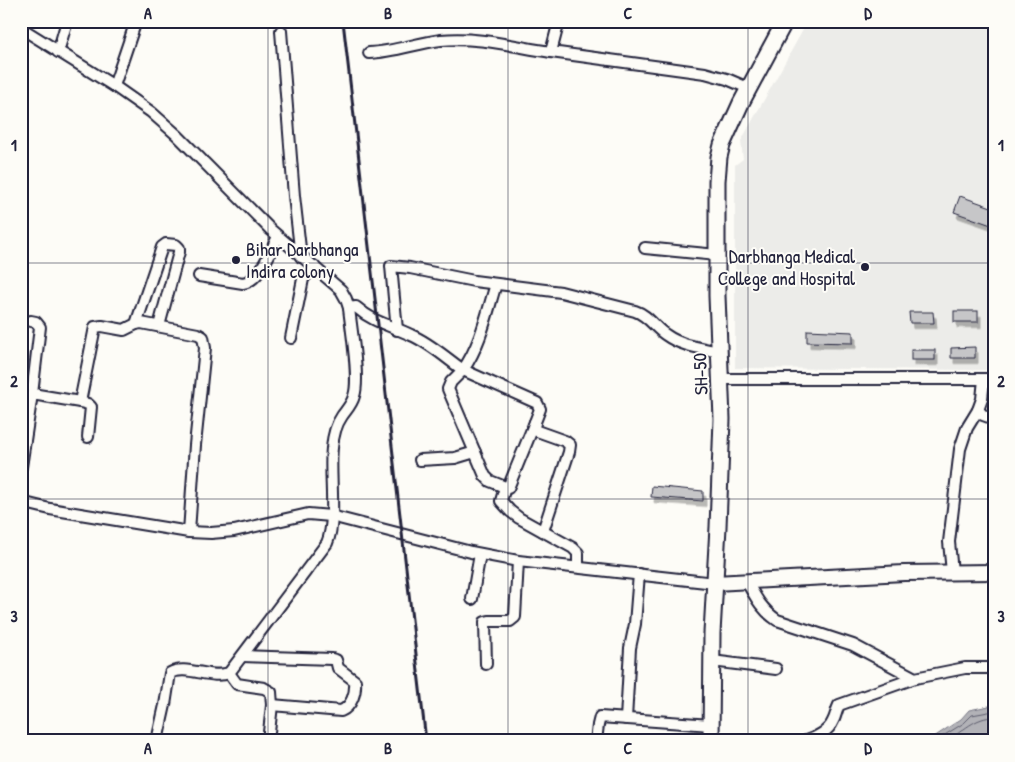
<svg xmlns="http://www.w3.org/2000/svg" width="1015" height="762" font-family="'Patrick Hand',sans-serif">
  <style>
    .built { fill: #ecece9 }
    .water { fill: #b2b2b7; stroke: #787885 }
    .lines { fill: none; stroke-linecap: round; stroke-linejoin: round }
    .shore { stroke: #5c5c6d; stroke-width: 1 }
    .building { fill: #c6c6c8; stroke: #22223b; filter: url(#shadow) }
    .street-casing { stroke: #22223b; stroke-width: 14 }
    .secondary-casing { stroke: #22223b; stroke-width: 18 }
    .primary-casing { stroke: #22223b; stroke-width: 19 }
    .street { stroke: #fdfcf7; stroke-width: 10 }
    .secondary { stroke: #fdfcf7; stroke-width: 14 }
    .primary { stroke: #fdfcf7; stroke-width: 15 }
    .rail { stroke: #22223b; stroke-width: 3 }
    .grid { fill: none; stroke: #22223b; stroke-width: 1; stroke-opacity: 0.55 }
    .poi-dot { fill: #22223b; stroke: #fdfcf7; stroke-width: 2 }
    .labels { text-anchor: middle; stroke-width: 4; stroke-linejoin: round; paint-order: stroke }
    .poi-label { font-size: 19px; fill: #22223b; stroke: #fdfcf7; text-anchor: start }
    .street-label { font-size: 19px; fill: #22223b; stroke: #fdfcf7 }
    .neatline { fill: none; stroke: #22223b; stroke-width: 2 }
    .grid-label { font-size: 16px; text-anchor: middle; font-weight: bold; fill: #22223b }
  </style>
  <defs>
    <filter id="shadow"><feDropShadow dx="3" dy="5.5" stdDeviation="0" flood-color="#0004"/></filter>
  </defs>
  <rect width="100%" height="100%" fill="#fdfcf7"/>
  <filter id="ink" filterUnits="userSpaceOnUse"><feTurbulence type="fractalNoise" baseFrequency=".02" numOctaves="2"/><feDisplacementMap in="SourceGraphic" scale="10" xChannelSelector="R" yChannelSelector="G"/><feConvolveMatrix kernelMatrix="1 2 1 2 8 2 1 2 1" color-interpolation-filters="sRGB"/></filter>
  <g filter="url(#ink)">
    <polygon class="built" points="808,21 994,21 994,370 735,368 735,165 743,159 741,141"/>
    <polygon class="water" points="989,706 994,706 994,741 928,741 961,719 969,710"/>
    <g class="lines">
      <g class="shore">
        <polyline points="935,741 964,723 972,715 994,711"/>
        <path d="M947,741c16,-10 28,-24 47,-24"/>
      </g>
    </g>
    <g class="building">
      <polygon points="960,196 994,208 994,226 954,212"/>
      <rect x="954" y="311" width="24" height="11"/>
      <polygon points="909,312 933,312 934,323 910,323"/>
      <polygon points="807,330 853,332 853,343 807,342"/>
      <polygon points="975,347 975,358 951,358 951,348"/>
      <rect x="911" y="350" width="24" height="10"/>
      <polygon points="652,486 703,491 703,501 651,497"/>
    </g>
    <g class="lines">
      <g class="street-casing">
        <g id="street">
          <polyline points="559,21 551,52 705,73 727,79 748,88"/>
          <path d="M21,28l93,58 37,26 26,23 94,95 70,60 5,9 3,9c2,20 11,71 5,88 -2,8 -7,13 -12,20 -7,10 -9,20 -10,32 -3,27 5,72 -5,95l-98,130c-18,7 -43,-9 -59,0l-5,32 -8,36"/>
          <polyline points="281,31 294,196 301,257"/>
          <polyline points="58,52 67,21"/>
          <path d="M369,53c25,-1 48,-10 72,-13 36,-4 75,7 110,12"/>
          <polyline points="114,86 136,21"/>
          <polyline points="645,248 717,255"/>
          <path d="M199,276l44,7c17,-2 27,-32 35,-46"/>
          <path d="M496,284c-9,29 -15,60 -33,86l74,33 3,6 -5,13 -1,6 3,3 28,10 5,4 -1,7 -26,79"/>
          <path d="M349,308l7,-1c18,16 34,18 55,28 19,8 35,23 52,35l-12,12 -3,7 37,87 5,5 15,6 -4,14 9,10 9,7 54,30 5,5v14"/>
          <polyline points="31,321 36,322 40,327 32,394"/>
          <polyline points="136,324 162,247 166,244 176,245 179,248 179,252 159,326"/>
          <path d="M397,330l-6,-64 19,2 64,13 87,11 74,19c13,4 20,17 31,24 15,11 36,13 53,17"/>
          <polyline points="291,338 303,279 314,266"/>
          <polyline points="720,379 994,379"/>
          <polyline points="80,402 88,404 91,407 88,437"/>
          <polyline points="978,410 983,415 994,419"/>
          <polyline points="420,460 455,458 475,452"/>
          <polyline points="21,467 32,394 80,402 95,327 102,326 124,330 136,324 141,323 198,334 203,337 205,348 195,445 189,532"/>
          <polyline points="508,488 535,422"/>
          <polyline points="21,502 50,509 189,532 211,533 234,531 308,514 331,516 471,552 518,561 715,583"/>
          <polyline points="952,572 949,542 960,449 967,428 978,410 982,399 984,379"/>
          <path d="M747,582c9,16 15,28 30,38l76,25 62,33 50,-10h29"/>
          <polyline points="472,599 480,554"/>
          <path d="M243,656l89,3 4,1 2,8 17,13c1,12 -3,25 -14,30l-69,-6"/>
          <polyline points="712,661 776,669"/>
          <polyline points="486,664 485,622 489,621 510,621 515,617 518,561"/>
          <polyline points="229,673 237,684 264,688 271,692 272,705 268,741"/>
          <polyline points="626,719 630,648 635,624 639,574"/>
          <polyline points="596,741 598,725 600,717 711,725"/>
          <path d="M806,741c10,-3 23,-10 27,-20 3,-5 3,-10 6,-16l76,-27"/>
        </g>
      </g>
      <g class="secondary-casing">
        <polyline id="secondary" points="715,583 904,573 994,572"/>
      </g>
      <g class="primary-casing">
        <polyline id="primary" points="711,741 712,633 718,527 722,419 717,296 717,181 719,157 722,145 741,103 785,21"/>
      </g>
      <use href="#street" class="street"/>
      <use href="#secondary" class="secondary"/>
      <use href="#primary" class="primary"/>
      <polyline class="rail" points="343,21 426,741"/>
    </g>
  </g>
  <path class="grid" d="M268,21v720M508,21v720M748,21v720M21,263h973M21,499h973"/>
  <g class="poi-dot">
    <circle cx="236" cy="260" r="5"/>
    <circle cx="865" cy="267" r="5"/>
  </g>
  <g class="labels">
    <g class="poi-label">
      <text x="246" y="256">Bihar Darbhanga<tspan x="246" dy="22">Indira colony</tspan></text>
      <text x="855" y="263" text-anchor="end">Darbhanga Medical<tspan x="855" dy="22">College and Hospital</tspan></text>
    </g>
    <g class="street-label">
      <text transform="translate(700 374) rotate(-92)" y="7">SH-50</text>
    </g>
  </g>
  <rect width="1015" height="762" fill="none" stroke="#fdfcf7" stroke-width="55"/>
  <rect x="28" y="28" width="960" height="706" class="neatline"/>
  <g class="grid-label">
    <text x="148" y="19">A</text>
    <text x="388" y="19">B</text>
    <text x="628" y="19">C</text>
    <text x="868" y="19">D</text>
    <text x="14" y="151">1</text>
    <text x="1001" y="151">1</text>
    <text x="14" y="387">2</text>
    <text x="1001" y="387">2</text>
    <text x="14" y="622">3</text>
    <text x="1001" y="622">3</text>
    <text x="148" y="754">A</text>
    <text x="388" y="754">B</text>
    <text x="628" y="754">C</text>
    <text x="868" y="754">D</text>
  </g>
</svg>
